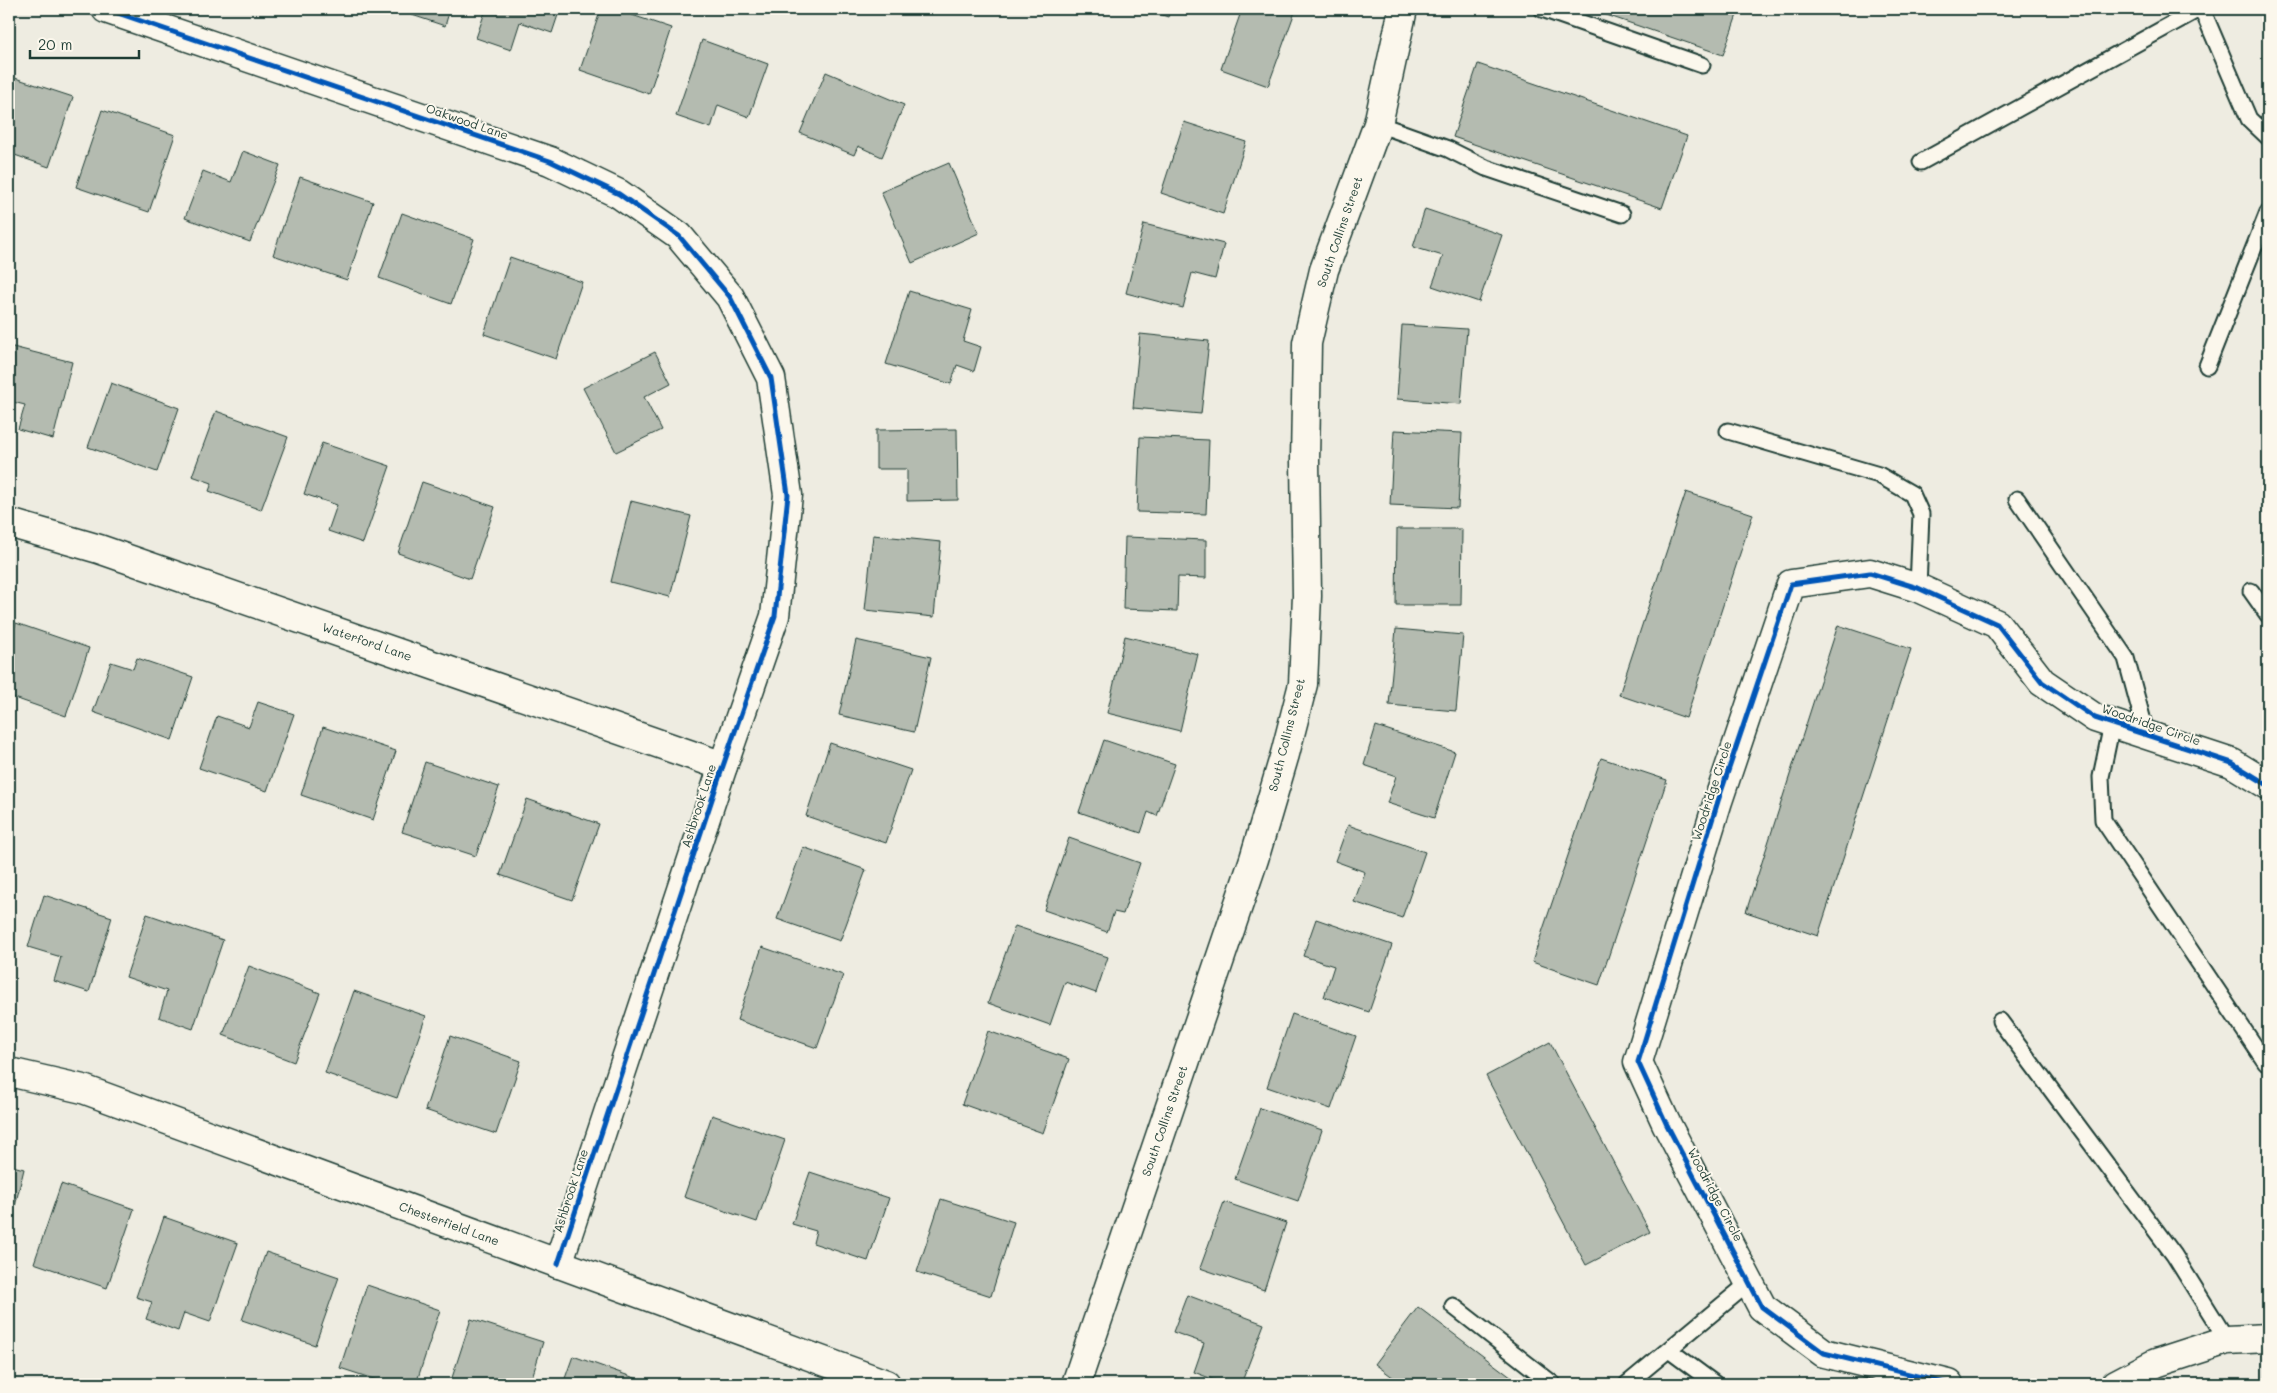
<svg xmlns="http://www.w3.org/2000/svg" width="2277" height="1393" font-family="Mali,sans-serif">
  <style>
    .building { fill: #b4bbb0; stroke: #1f3d34 }
    .lines { fill: none; stroke-linecap: round; stroke-linejoin: round }
    .service-casing { stroke: #1f3d34; stroke-width: 19 }
    .minor-casing { stroke: #1f3d34; stroke-width: 31 }
    .service { stroke: #fbf7ec; stroke-width: 15 }
    .minor { stroke: #fbf7ec; stroke-width: 28 }
    .cycleway-casing { stroke: #fbf7ec; stroke-width: 8 }
    .cycleway { stroke: #0057b8; stroke-width: 5 }
    .labels { text-anchor: middle; stroke-width: 4; stroke-linejoin: round; paint-order: stroke }
    .street-label { font-size: 12px; fill: #1f3d34; stroke: #fbf7ec }
  </style>
  <rect width="100%" height="100%" fill="#eeece1"/>
  <filter id="ink" filterUnits="userSpaceOnUse"><feTurbulence type="fractalNoise" baseFrequency=".02" numOctaves="2"/><feDisplacementMap in="SourceGraphic" scale="10" xChannelSelector="R" yChannelSelector="G"/><feConvolveMatrix kernelMatrix="1 2 1 2 8 2 1 2 1" color-interpolation-filters="sRGB"/></filter>
  <g filter="url(#ink)">
    <g class="building">
      <polygon points="394,9 450,9 445,26"/>
      <polygon points="486,9 560,9 552,33 520,22 511,50 476,38"/>
      <polygon points="601,9 614,9 671,28 649,94 580,70"/>
      <polygon points="1145,9 1171,9 1168,17"/>
      <polygon points="1242,9 1296,9 1268,86 1221,69"/>
      <polygon points="1589,9 1739,9 1723,55"/>
      <polygon points="702,40 768,64 749,117 718,105 711,128 676,116"/>
      <polygon points="1478,64 1687,136 1662,208 1453,137"/>
      <polygon points="826,72 904,105 882,157 858,146 854,155 800,133"/>
      <polygon points="9,76 73,97 49,167 9,153"/>
      <polygon points="102,110 175,135 149,212 76,187"/>
      <polygon points="1184,122 1246,142 1223,214 1161,193"/>
      <polygon points="243,151 280,165 250,242 185,218 203,171 231,182"/>
      <polygon points="949,163 979,233 912,263 881,192"/>
      <polygon points="300,177 373,202 347,280 273,255"/>
      <polygon points="1425,209 1502,235 1479,302 1432,286 1443,256 1413,247"/>
      <polygon points="402,213 474,239 451,304 379,278"/>
      <polygon points="1144,224 1224,244 1215,279 1192,273 1183,308 1126,293"/>
      <polygon points="510,257 582,282 556,359 484,334"/>
      <polygon points="909,291 972,310 963,341 981,347 974,371 957,365 951,384 886,364"/>
      <polygon points="1402,325 1467,329 1461,404 1397,399"/>
      <polygon points="1140,334 1209,341 1201,414 1133,408"/>
      <polygon points="9,346 72,362 53,439 18,429 25,405 9,401"/>
      <polygon points="655,352 671,383 644,397 661,430 616,452 583,388"/>
      <polygon points="111,383 179,408 157,472 88,447"/>
      <polygon points="216,411 288,437 261,510 209,491 212,483 192,476"/>
      <polygon points="957,429 958,500 907,501 907,469 876,469 876,430"/>
      <polygon points="1394,430 1462,433 1458,508 1390,505"/>
      <polygon points="1140,437 1209,440 1206,514 1137,512"/>
      <polygon points="322,443 390,466 363,543 328,531 337,505 304,494"/>
      <polygon points="422,482 495,507 470,579 398,553"/>
      <polygon points="1686,492 1753,514 1686,718 1619,695"/>
      <polygon points="631,501 691,516 670,597 611,582"/>
      <polygon points="1397,529 1462,529 1461,605 1396,605"/>
      <polygon points="873,535 941,542 934,617 865,610"/>
      <polygon points="1125,537 1206,540 1206,578 1178,577 1177,611 1123,609"/>
      <polygon points="16,623 89,648 66,716 9,696 9,646"/>
      <polygon points="1838,625 1911,649 1818,936 1746,912"/>
      <polygon points="1396,629 1463,635 1456,711 1389,705"/>
      <polygon points="1125,636 1198,654 1180,731 1107,713"/>
      <polygon points="856,640 931,657 914,732 839,715"/>
      <polygon points="137,658 193,677 172,740 93,712 111,662 133,669"/>
      <polygon points="258,702 294,714 267,791 199,768 217,716 249,727"/>
      <polygon points="1376,726 1455,752 1434,818 1387,803 1396,776 1364,765"/>
      <polygon points="323,727 396,751 373,820 301,795"/>
      <polygon points="1104,740 1175,764 1157,816 1148,812 1141,833 1079,812"/>
      <polygon points="830,743 911,770 886,843 806,816"/>
      <polygon points="1601,758 1667,780 1599,985 1532,962"/>
      <polygon points="425,762 499,787 476,856 402,832"/>
      <polygon points="527,799 599,824 572,900 500,875"/>
      <polygon points="1348,825 1425,852 1402,918 1354,902 1365,872 1335,861"/>
      <polygon points="1069,838 1140,863 1123,914 1114,912 1107,932 1044,910"/>
      <polygon points="803,847 866,870 840,941 777,919"/>
      <polygon points="44,895 112,917 89,992 54,981 61,957 28,947"/>
      <polygon points="147,914 223,940 193,1029 159,1017 167,991 126,977"/>
      <polygon points="1316,919 1392,945 1369,1012 1324,997 1334,966 1303,956"/>
      <polygon points="1015,926 1108,957 1096,993 1065,982 1050,1025 988,1003"/>
      <polygon points="762,947 843,975 817,1048 737,1020"/>
      <polygon points="249,966 320,993 294,1062 223,1035"/>
      <polygon points="354,991 426,1016 397,1098 325,1073"/>
      <polygon points="1292,1014 1356,1036 1331,1109 1267,1087"/>
      <polygon points="988,1031 1069,1059 1043,1133 962,1104"/>
      <polygon points="450,1036 521,1061 496,1134 425,1110"/>
      <polygon points="1550,1042 1650,1232 1586,1265 1486,1076"/>
      <polygon points="1260,1108 1322,1130 1298,1201 1235,1179"/>
      <polygon points="712,1115 785,1140 757,1222 684,1197"/>
      <polygon points="9,1165 24,1169 9,1231"/>
      <polygon points="810,1172 889,1198 868,1261 813,1243 816,1231 792,1224"/>
      <polygon points="61,1184 134,1209 107,1288 34,1263"/>
      <polygon points="941,1199 1014,1222 991,1296 917,1272"/>
      <polygon points="1224,1202 1286,1223 1264,1290 1200,1268"/>
      <polygon points="164,1217 238,1243 210,1322 184,1313 178,1331 146,1319 152,1302 136,1297"/>
      <polygon points="266,1252 339,1277 315,1345 242,1320"/>
      <polygon points="367,1285 440,1310 416,1384 389,1384 340,1368"/>
      <polygon points="1187,1295 1264,1324 1241,1384 1225,1384 1194,1372 1204,1343 1173,1332"/>
      <polygon points="1418,1307 1520,1384 1402,1384 1375,1364"/>
      <polygon points="471,1319 543,1342 530,1384 450,1384"/>
      <polygon points="573,1356 646,1382 645,1384 563,1384"/>
    </g>
    <g class="lines">
      <g class="service-casing">
        <g id="service">
          <polyline points="1542,9 1702,65"/>
          <polyline points="2202,9 2249,119 2268,137"/>
          <polyline points="1378,124 1448,149 1486,168 1622,214"/>
          <polyline points="1921,162 2199,9"/>
          <polyline points="2207,366 2268,212"/>
          <polyline points="1728,431 1879,475 1912,494 1921,514 1918,588"/>
          <polyline points="2017,499 2126,658 2147,736"/>
          <polyline points="2251,591 2268,615"/>
          <polyline points="2112,724 2101,777 2103,820 2266,1063"/>
          <polyline points="2000,1021 2174,1255 2227,1340"/>
          <polyline points="1453,1306 1553,1384"/>
          <polyline points="1669,1350 1715,1384"/>
          <polyline points="1627,1384 1750,1282"/>
        </g>
      </g>
      <g class="minor-casing">
        <g id="minor">
          <polyline points="106,9 550,161 619,194 679,236 730,297 771,378 788,495 775,616 723,766 558,1264"/>
          <polyline points="9,523 99,549 723,766"/>
          <polyline points="9,1072 83,1089 886,1384"/>
          <polyline points="1076,1384 1254,859 1285,754 1303,684 1307,596 1305,461 1307,343 1324,270 1378,124 1403,9"/>
          <polyline points="1949,1384 1824,1353 1762,1307 1666,1123 1638,1062 1718,801 1791,584 1870,573 1918,588 1997,624 2042,682 2095,718 2232,763 2268,785"/>
          <polyline points="2116,1384 2156,1363 2227,1340 2268,1338"/>
        </g>
      </g>
      <use href="#service" class="service"/>
      <use href="#minor" class="minor"/>
      <g class="cycleway-casing">
        <g id="cycleway">
          <polyline points="106,9 550,161 619,194 679,236 730,297 771,378 788,495 775,616 723,766 558,1264"/>
          <polyline points="1949,1384 1824,1353 1762,1307 1666,1123 1638,1062 1718,801 1791,584 1870,573 1918,588 1997,624 2042,682 2095,718 2232,763 2268,785"/>
        </g>
      </g>
      <use href="#cycleway" class="cycleway"/>
    </g>
  </g>
  <g class="labels">
    <g class="street-label">
      <text transform="translate(467 122) rotate(19)" y="4">Oakwood Lane</text>
      <text transform="translate(1340 232) rotate(-71)" y="4">South Collins Street</text>
      <text transform="translate(367 642) rotate(19)" y="4">Waterford Lane</text>
      <text transform="translate(2151 725) rotate(19)" y="4">Woodridge Circle</text>
      <text transform="translate(1287 735) rotate(-76)" y="4">South Collins Street</text>
      <text transform="translate(1712 791) rotate(-72)" y="4">Woodridge Circle</text>
      <text transform="translate(699 806) rotate(-72)" y="4">Ashbrook Lane</text>
      <text transform="translate(1165 1121) rotate(-71)" y="4">South Collins Street</text>
      <text transform="translate(571 1191) rotate(-72)" y="4">Ashbrook Lane</text>
      <text transform="translate(1715 1195) rotate(62)" y="4">Woodridge Circle</text>
      <text transform="translate(449 1224) rotate(20)" y="4">Chesterfield Lane</text>
    </g>
  </g>
  <rect width="2277" height="1393" fill="none" stroke="#fbf7ec" stroke-width="30"/>
  <rect x="15" y="15" width="2247" height="1363" fill="none" stroke="#1f3d34" stroke-width="2" filter="url(#ink)"/>
  <path d="M30 50v8h109v-8" fill="none" stroke="#1f3d34" stroke-width="2.5"/>
  <text x="38" y="50" font-size="15" fill="#1f3d34" stroke="#fbf7ec" stroke-width="4" paint-order="stroke">20 m</text>
</svg>
